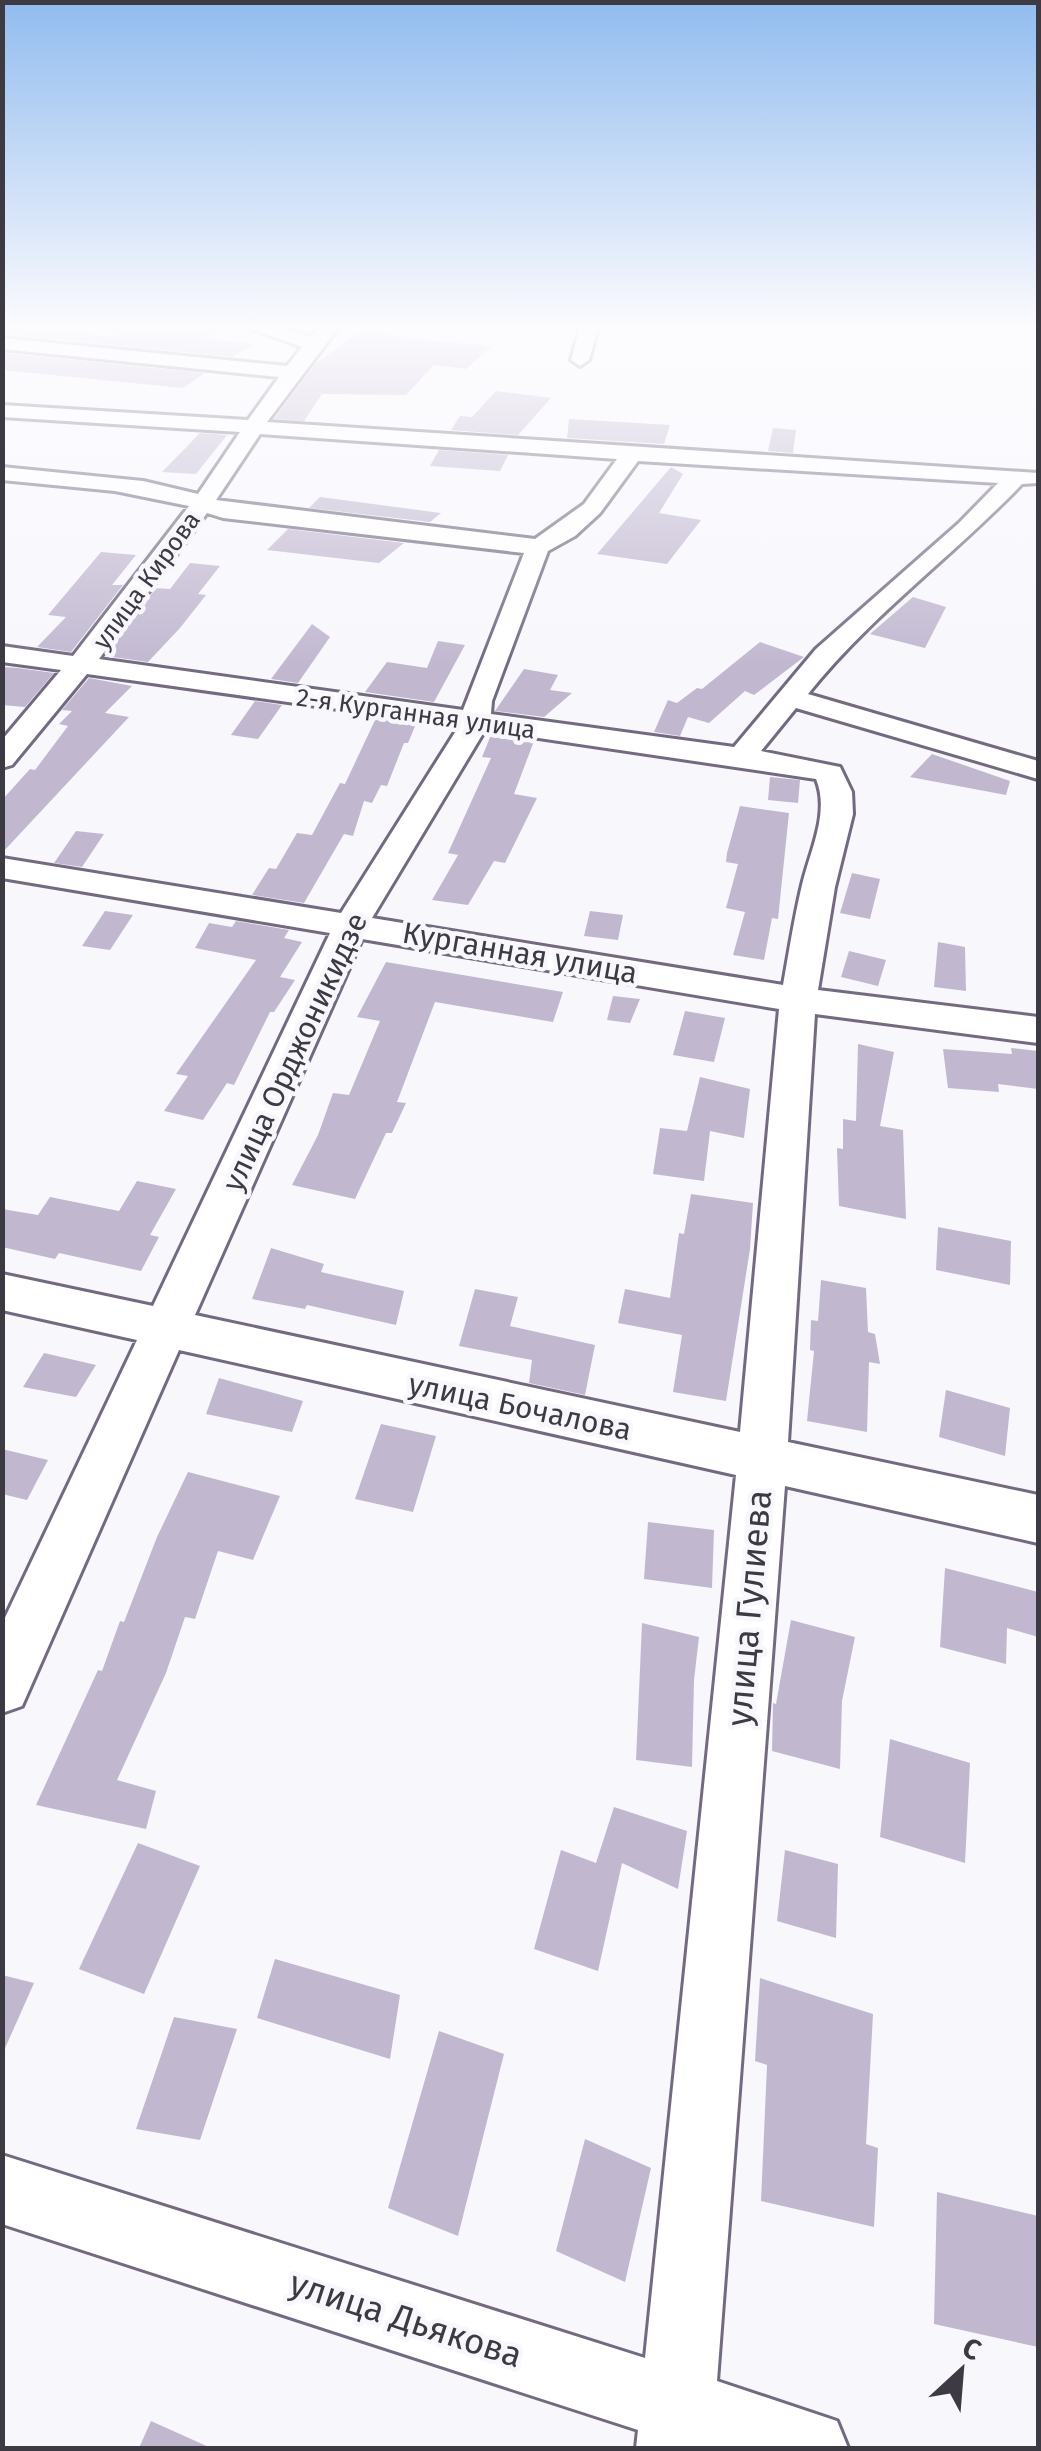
<svg xmlns="http://www.w3.org/2000/svg" width="1041" height="2451" font-family="'Fira Sans',sans-serif">
  <style>
    .building { fill: #c1b8d0 }
    .lines { fill: none; stroke-linecap: round; stroke-linejoin: round }
    .minor-casing { stroke: #736a80; stroke-width: 6 }
    .minor { fill: #fff; fill-rule: evenodd }
    .labels { text-anchor: middle; stroke-width: 9; stroke-linejoin: round; paint-order: stroke }
    .far-street-label { font-size: 25px; fill: #3e3a44; stroke: #f8f7fc }
    .street-label { font-size: 30px; fill: #3e3a44; stroke: #f8f7fc }
    .near-street-label { font-size: 35px; fill: #3e3a44; stroke: #f8f7fc }
  </style>
  <rect width="100%" height="100%" fill="#f8f7fc"/>
  <g class="building">
    <polygon points="2,324 114,337 115,324 226,324 205,339 253,344 232,357 2,334"/>
    <polygon points="360,331 404,336 402,338 492,346 466,369 434,365 406,395 322,394 304,421 274,419 315,364"/>
    <polygon points="2,353 205,373 183,388 2,370"/>
    <polygon points="496,391 551,398 518,435 451,430 460,416 472,417"/>
    <polygon points="569,419 670,425 664,444 567,438"/>
    <polygon points="773,428 796,430 793,453 768,451"/>
    <polygon points="200,433 227,435 196,474 162,472"/>
    <polygon points="439,450 508,455 500,471 430,466"/>
    <polygon points="671,467 683,474 659,513 701,520 667,564 597,554"/>
    <polygon points="320,497 441,513 430,522 309,508"/>
    <polygon points="288,529 404,543 379,563 267,550"/>
    <polygon points="101,552 136,555 112,585 123,585 71,652 37,647 66,617 48,615"/>
    <polygon points="190,563 220,566 198,594 206,595 180,628 148,662 106,656 156,588 170,589"/>
    <polygon points="913,597 946,607 925,648 870,634"/>
    <polygon points="312,624 330,637 298,683 271,679"/>
    <polygon points="438,641 465,645 434,702 365,692 387,662 427,668"/>
    <polygon points="760,642 804,657 754,695 745,691 709,723 688,717 680,736 654,732 668,700 677,703 697,688 702,689"/>
    <polygon points="2,667 18,668 54,673 25,707 2,705"/>
    <polygon points="524,669 558,675 550,690 572,693 544,717 495,711"/>
    <polygon points="89,678 132,686 105,713 129,717 2,853 2,800 30,769 35,770 68,726 59,724 72,711 62,710"/>
    <polygon points="255,701 282,705 258,739 231,735"/>
    <polygon points="376,718 416,724 408,743 404,743 387,786 381,785 372,803 364,801 353,836 344,834 304,903 252,895 269,868 276,869 297,833 312,835 340,783 345,784"/>
    <polygon points="491,735 534,741 514,794 537,798 505,863 494,861 468,905 432,900 458,855 448,853 491,758 482,757"/>
    <polygon points="932,754 1010,781 1006,795 910,777"/>
    <polygon points="770,777 800,780 798,803 768,800"/>
    <polygon points="740,806 789,813 778,919 772,918 764,960 733,955 745,912 726,908 738,864 726,862 727,853"/>
    <polygon points="76,831 104,834 82,867 54,863"/>
    <polygon points="852,873 880,879 870,919 840,913"/>
    <polygon points="105,911 133,915 110,950 82,946"/>
    <polygon points="590,911 623,915 618,940 584,936"/>
    <polygon points="236,921 289,930 284,938 302,942 280,977 295,980 274,1012 270,1012 234,1085 227,1083 203,1120 164,1111 188,1076 176,1074 256,960 195,948 209,923 232,927"/>
    <polygon points="938,942 965,947 966,991 934,987"/>
    <polygon points="849,951 886,960 878,986 841,977"/>
    <polygon points="386,962 563,992 553,1022 435,1002 397,1102 406,1103 392,1133 386,1133 355,1199 292,1185 318,1135 333,1093 349,1095 380,1021 357,1017"/>
    <polygon points="613,996 640,999 630,1023 607,1020"/>
    <polygon points="685,1011 725,1018 714,1062 673,1055"/>
    <polygon points="858,1044 894,1052 880,1126 903,1130 906,1219 839,1206 837,1148 843,1149 843,1119 856,1121"/>
    <polygon points="1011,1048 1038,1051 1038,1089 998,1084 999,1092 948,1088 943,1049 1012,1054"/>
    <polygon points="700,1077 750,1089 744,1138 710,1131 704,1181 653,1174 660,1128 687,1131"/>
    <polygon points="137,1181 176,1189 150,1235 159,1237 141,1271 59,1253 55,1259 2,1247 2,1209 38,1215 50,1197 119,1211"/>
    <polygon points="691,1194 753,1203 750,1249 726,1401 673,1392 682,1335 618,1323 625,1289 670,1298 679,1233 684,1234"/>
    <polygon points="938,1227 1011,1241 1010,1285 936,1270"/>
    <polygon points="271,1248 324,1264 321,1272 404,1291 396,1325 307,1305 305,1309 252,1299"/>
    <polygon points="821,1280 866,1288 868,1332 875,1334 880,1364 869,1362 867,1432 807,1421 814,1351 810,1350 811,1320 818,1321"/>
    <polygon points="475,1289 518,1297 510,1326 595,1345 585,1395 529,1383 532,1360 459,1346"/>
    <polygon points="44,1353 96,1365 76,1397 23,1387"/>
    <polygon points="219,1378 303,1401 292,1432 206,1414"/>
    <polygon points="946,1390 1010,1408 1005,1456 939,1437"/>
    <polygon points="381,1424 436,1436 413,1512 355,1499"/>
    <polygon points="2,1449 48,1460 27,1500 2,1494"/>
    <polygon points="188,1472 280,1496 253,1560 218,1551 195,1619 185,1617 166,1673 117,1780 156,1791 146,1829 36,1805 98,1670 102,1671 120,1621 124,1622 157,1537"/>
    <polygon points="648,1522 714,1530 712,1588 644,1579"/>
    <polygon points="945,1568 1038,1592 1038,1637 1007,1628 1006,1664 940,1647"/>
    <polygon points="791,1620 855,1637 842,1701 840,1769 772,1751 773,1703 776,1704"/>
    <polygon points="642,1623 699,1637 694,1680 692,1767 636,1760"/>
    <polygon points="890,1739 970,1763 965,1863 880,1837"/>
    <polygon points="614,1807 687,1831 678,1889 622,1863 598,1971 534,1949 561,1850 596,1863"/>
    <polygon points="138,1843 200,1866 144,1994 79,1969"/>
    <polygon points="785,1850 838,1864 836,1938 777,1921"/>
    <polygon points="275,1959 400,1995 390,2059 257,2018"/>
    <polygon points="2,1975 34,1983 2,2055"/>
    <polygon points="760,1978 873,2014 866,2144 878,2148 874,2227 761,2201 767,2065 755,2061"/>
    <polygon points="174,2017 237,2029 200,2140 136,2129"/>
    <polygon points="439,2031 504,2054 458,2236 388,2208"/>
    <polygon points="585,2139 651,2168 625,2282 556,2251"/>
    <polygon points="937,2192 1038,2216 1038,2347 934,2324"/>
    <polygon points="151,2421 211,2448 139,2448"/>
  </g>
  <g class="lines">
    <g class="minor-casing">
      <g id="minor">
        <path d="M238,324h26l46,13 13,-13h18l-74,98 771,51v10l-16,1c-69,72 -152,132 -214,210l230,67v18l-242,-71 -35,43 79,16 12,25 1,22 -18,73 -17,103 220,27v26l-223,-29 -27,428 250,53v48l-253,-57 -68,895 120,40 11,27h-212l2,-18 -636,-206v-69l643,203 91,-883 -557,-125 -157,356 -20,7v-89l135,-284 -135,-30v-36l151,32 177,-373 -328,-55v-20l339,55 118,-187 -372,-52 -75,91 -10,3v-28l59,-70 -59,-8v-16l71,10 116,-150 -74,-15 -113,-11v-13l141,14 55,13 42,-62 -238,-15v-12l246,15 31,-43 -277,-28v-11l285,28 15,-19zM260,434l357,25 -33,45 -49,35 -319,-39zM638,461l360,22 -39,40 -143,126 -82,98 -243,-33 1,-13 56,-150 27,-15 25,-23zM207,513l16,5 301,35 -61,157 -364,-51zM485,730l331,49c14,34 -6,72 -14,106 -8,33 -13,67 -19,100l-411,-67zM362,939l417,70 -39,423 -545,-117z"/>
        <polygon points="581,324 599,324 589,360 580,366 571,360"/>
      </g>
    </g>
    <use href="#minor" class="minor"/>
  </g>
  <linearGradient id="sky" x2="0" y2="1"><stop stop-color="#91bcef"/><stop offset="0.49" stop-color="#fcfbfe"/><stop offset="1" stop-color="#fcfbfe" stop-opacity="0"/></linearGradient>
  <rect width="1041" height="667" fill="url(#sky)"/>
  <g class="labels">
    <g class="far-street-label">
      <text transform="translate(146 580) rotate(-54)" y="9">улица Кирова</text>
      <text transform="translate(416 713) rotate(8)" y="9">2-я Курганная улица</text>
    </g>
    <g class="street-label">
      <text transform="translate(520 953) rotate(10)" y="10">Курганная улица</text>
      <text transform="translate(295 1052) rotate(-65)" y="10">улица Орджоникидзе</text>
      <text transform="translate(520 1407) rotate(12)" y="10">улица Бочалова</text>
    </g>
    <g class="near-street-label">
      <text transform="translate(749 1608) rotate(-85)" y="12">улица Гулиева</text>
      <text transform="translate(406 2319) rotate(18)" y="12">улица Дьякова</text>
    </g>
  </g>
  <rect width="1041" height="2451" fill="none" stroke="#3e3a44" stroke-width="10"/>
  <g transform="translate(961 2371) rotate(26)" stroke="#f8f7fc" stroke-width="8" paint-order="stroke">
  <path d="M0-8L18 38L0 25L-18 38Z" fill="#3e3a44"/>
  <text y="-15" font-size="28" font-weight="bold" text-anchor="middle" fill="#3e3a44">С</text>
  </g>
</svg>
